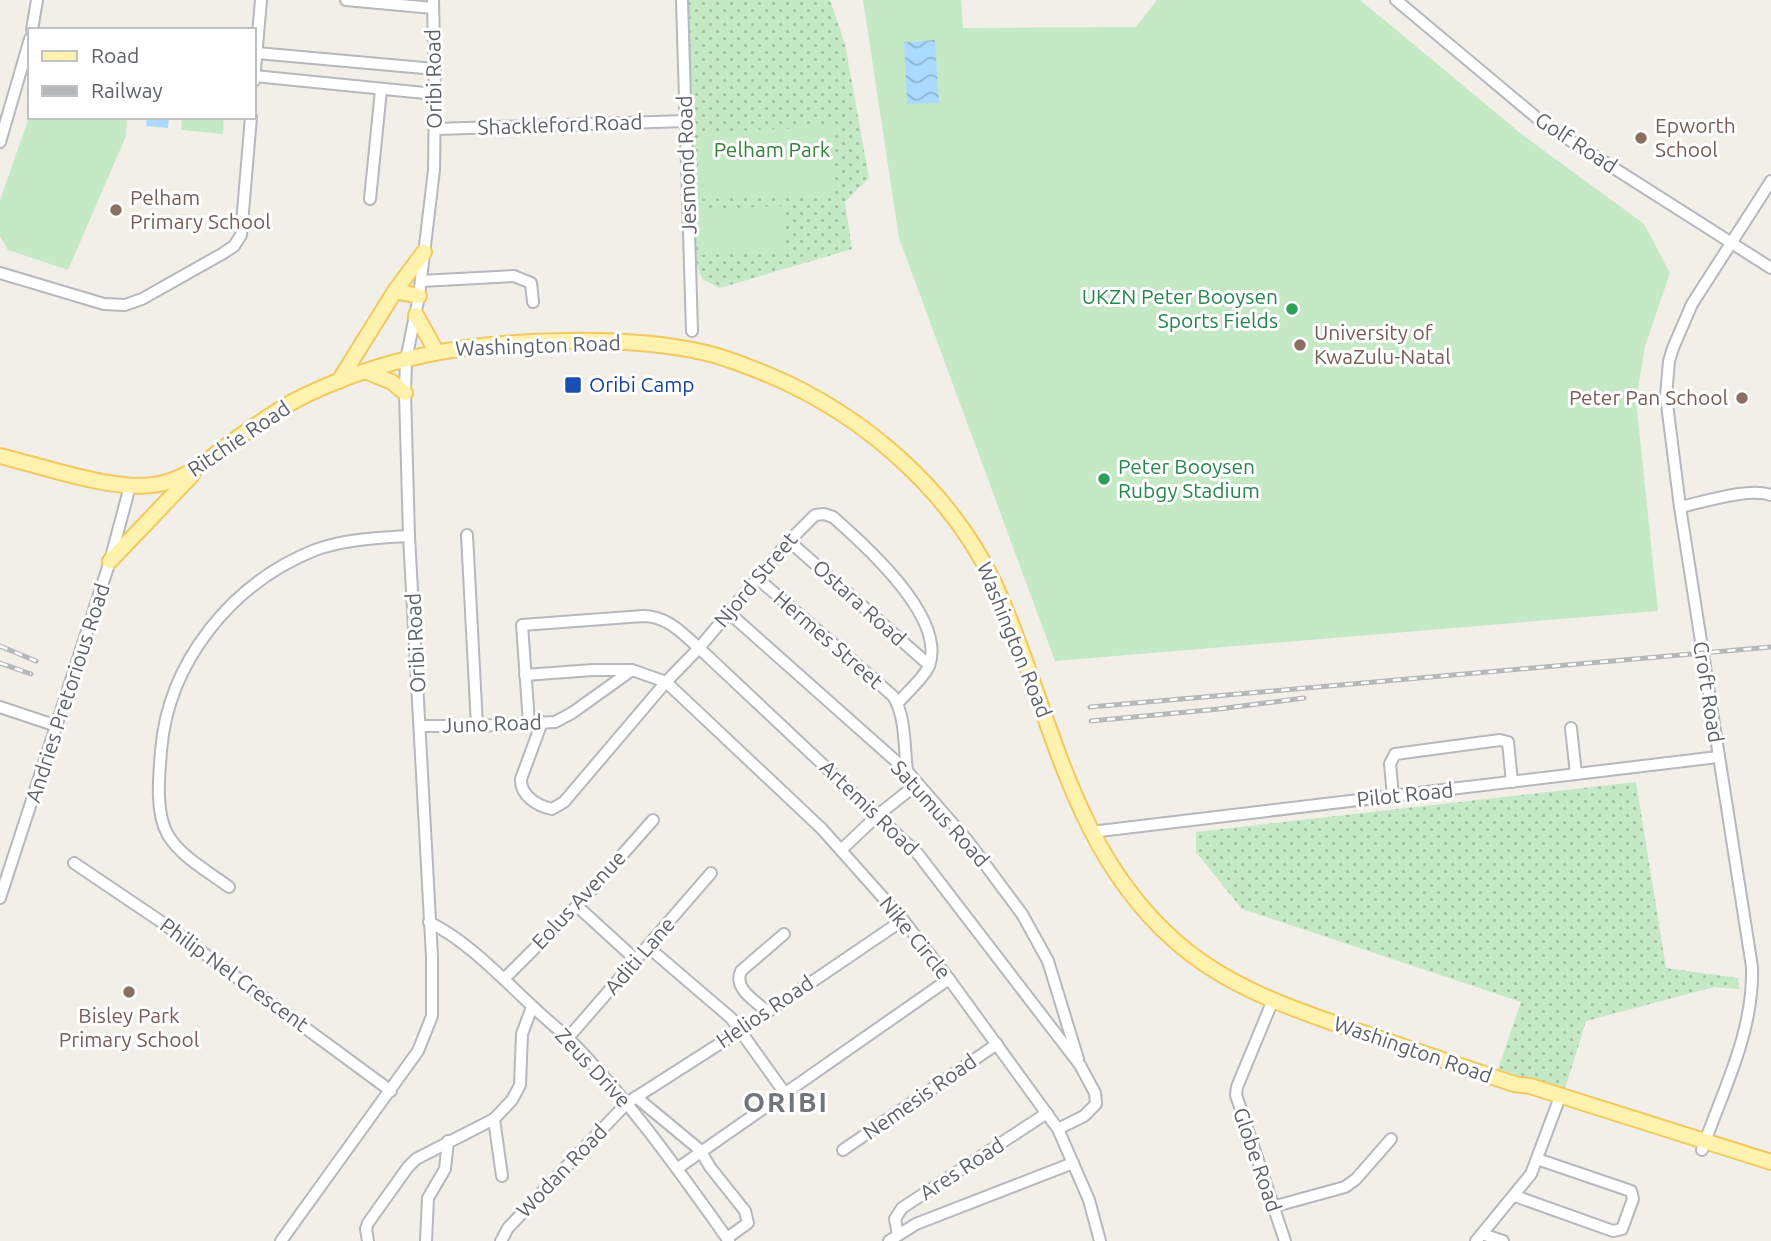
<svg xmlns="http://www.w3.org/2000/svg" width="1771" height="1241" font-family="Ubuntu,sans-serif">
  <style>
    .grass { fill: url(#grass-dots) }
    .pitch { fill: #c5e8c5 }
    .water { fill: url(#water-waves) }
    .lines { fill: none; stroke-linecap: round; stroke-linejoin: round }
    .minor-casing { stroke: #b5b8bc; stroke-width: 14 }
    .major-casing { stroke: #f2c960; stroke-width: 18 }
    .minor { stroke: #fff; stroke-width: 10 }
    .major { stroke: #fff2af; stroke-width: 14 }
    .rail-casing { stroke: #b6b7b8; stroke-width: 5 }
    .rail { stroke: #fff; stroke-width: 2.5; stroke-dasharray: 8; stroke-linecap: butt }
    .education-dot { fill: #8d6e63; stroke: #fff; stroke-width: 2.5 }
    .leisure-dot { fill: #2e9e5b; stroke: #fff; stroke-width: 2.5 }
    .transit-dot { fill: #1a4fb4; stroke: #fff; stroke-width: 2.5 }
    .labels { text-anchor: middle; stroke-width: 6; stroke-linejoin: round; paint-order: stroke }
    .street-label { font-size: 21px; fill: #5f6368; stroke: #fff }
    .education-label { font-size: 21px; fill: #785e54; stroke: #fff; text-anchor: start }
    .park-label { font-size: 21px; fill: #348238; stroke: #fff }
    .leisure-label { font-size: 21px; fill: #27864d; stroke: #fff; text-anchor: end }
    .transit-label { font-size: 21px; fill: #164399; stroke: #fff; text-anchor: start }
    .district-label { font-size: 28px; font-weight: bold; letter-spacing: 2px; fill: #70757a; stroke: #fff }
  </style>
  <defs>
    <pattern id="grass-dots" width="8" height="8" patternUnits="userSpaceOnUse" patternTransform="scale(1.75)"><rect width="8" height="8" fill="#c5e8c5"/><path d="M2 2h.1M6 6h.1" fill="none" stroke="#a3c0a4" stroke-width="1.8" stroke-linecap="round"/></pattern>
    <pattern id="water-waves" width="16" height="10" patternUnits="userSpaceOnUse" patternTransform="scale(1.75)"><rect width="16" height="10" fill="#aadaff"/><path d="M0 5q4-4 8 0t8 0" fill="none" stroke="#8eb4d2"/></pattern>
  </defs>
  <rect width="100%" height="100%" fill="#f1efe8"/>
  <g class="grass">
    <polygon points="677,0 830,0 845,44 869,178 845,202 852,249 720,288 702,279 684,229"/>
    <polygon points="1636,782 1666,968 1738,978 1739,989 1714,987 1586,1021 1564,1092 1498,1069 1521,1002 1242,909 1196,852 1196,832"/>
  </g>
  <g class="pitch">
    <polygon points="863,0 961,0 963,28 1136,27 1157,0 1360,0 1524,136 1644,224 1670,273 1645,346 1636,400 1658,611 1055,661 899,238"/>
    <polygon points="30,115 30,117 127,117 126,136 68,270 8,250 0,236 0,200"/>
    <polygon points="182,117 224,117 223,134 181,130"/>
    <polygon points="833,127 835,194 703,199 701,132"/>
    <polygon points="784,206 786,252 700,255 699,209"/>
  </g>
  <g class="water">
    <polygon points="935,40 939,103 907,104 904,42"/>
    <polygon points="147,117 169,117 168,128 146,126"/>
  </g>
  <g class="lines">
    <g class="minor-casing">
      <g id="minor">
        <polyline points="346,0 433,8"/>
        <polyline points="682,0 692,331"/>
        <polyline points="1396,0 1543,123 1771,268"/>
        <polyline points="32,30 37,0"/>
        <polyline points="257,53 435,69"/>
        <polyline points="254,76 435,94"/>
        <polyline points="254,81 261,0"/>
        <polyline points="436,129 685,121"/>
        <polyline points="0,142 30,39"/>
        <polyline points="370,199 381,90"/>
        <polyline points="0,273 104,304 125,305 142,299 222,254 234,246 241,235 251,117"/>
        <polyline points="421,281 514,276 531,283 533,302"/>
        <path d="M1680,507c24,-5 69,-20 91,-12"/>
        <polyline points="467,535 477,726"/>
        <polyline points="789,541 929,665"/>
        <path d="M757,578l136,118c13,20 11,52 14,75"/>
        <polyline points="728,612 907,771 967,840 1022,914 1048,961 1078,1059"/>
        <polyline points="525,675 593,670 632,670 666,682 822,829 903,920 949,979 1058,1129 1089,1200 1100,1241"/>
        <polyline points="0,707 57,726"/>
        <path d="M542,722l-21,57c-1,16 16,27 31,30l12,-7 102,-120 33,-34 90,-107 26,-26 9,-1 9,3c32,28 114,101 96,149 -6,13 -22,26 -31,37"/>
        <path d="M529,723l-7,-98 121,-9c24,0 39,17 56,32l219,206 162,211 15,28 1,11 -12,12 -26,13"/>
        <polyline points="421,726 477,726 555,722 572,713 632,670"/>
        <polyline points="1571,728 1576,774"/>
        <polyline points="1393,796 1390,764 1395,754 1500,740 1508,742 1512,782"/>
        <polyline points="1091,832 1718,757"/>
        <polyline points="841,850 878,815 917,784"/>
        <polyline points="74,863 160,921 391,1091"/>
        <path d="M229,887c-20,-15 -48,-30 -61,-52 -13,-22 -9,-59 -7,-84 7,-89 71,-168 154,-201 30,-11 63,-12 94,-14"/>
        <polyline points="0,898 110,561 130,486"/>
        <polyline points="577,906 635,959"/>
        <path d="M429,922c38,19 70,53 100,81 13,13 27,24 40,36 61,62 110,132 160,202"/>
        <polyline points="648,947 731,1018 784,1092"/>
        <polyline points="504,979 577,906 653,820"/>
        <polyline points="1273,1000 1237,1087 1236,1095 1285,1241"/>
        <path d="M766,1011c-11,-11 -33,-22 -25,-40l43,-37"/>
        <polyline points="568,1038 711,873"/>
        <polyline points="636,1097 700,1150 710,1167 745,1211 748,1223 727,1238"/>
        <polyline points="843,1150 997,1044"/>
        <path d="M1702,1150c21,-60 52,-118 50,-183l-72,-460 -14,-111 3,-35 4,-13 19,-44 79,-123"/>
        <polyline points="678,1168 949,979"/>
        <polyline points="502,1176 494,1119 512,1100 520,1085 522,1034 532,1007"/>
        <polyline points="1515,1196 1613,1231 1622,1229 1633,1199 1631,1191 1537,1159"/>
        <polyline points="1272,1207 1345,1187 1356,1179 1391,1139"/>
        <polyline points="1482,1234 1503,1241"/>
        <polyline points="898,1235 895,1219 902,1208 1047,1113"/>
        <polyline points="281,1241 418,1051 432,1016 432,957 409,536 405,393 406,360 419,296 434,170 435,94 433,0"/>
        <polyline points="368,1241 366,1229 368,1223 408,1167 416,1159 494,1119"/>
        <polyline points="426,1241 428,1198 445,1169 448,1141"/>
        <polyline points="501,1241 508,1228 627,1103 741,1030 903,920"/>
        <polyline points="889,1241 916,1224 1073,1163"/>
        <polyline points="1476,1241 1531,1174 1560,1097"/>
      </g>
    </g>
    <g class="major-casing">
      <g id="major">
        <polyline points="395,291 419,296"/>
        <polyline points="416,315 436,351"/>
        <polyline points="367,372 392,382 405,393"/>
        <polyline points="339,381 395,291 424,252"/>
        <path d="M0,456c43,10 117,37 159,28 30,-6 49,-25 73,-42 21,-15 42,-30 64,-42 84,-43 174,-58 268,-59 48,-1 95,1 142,12 22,5 43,14 63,22 95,40 182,116 226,210 56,123 73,261 179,355 52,47 121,70 186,92 52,18 103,35 154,52l16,2 241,76"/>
        <polyline points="110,561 192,475"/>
      </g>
    </g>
    <use href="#minor" class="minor"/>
    <use href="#major" class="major"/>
    <g class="rail-casing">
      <g id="rail">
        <polyline points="0,646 36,661"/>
        <polyline points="0,663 31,674"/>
        <polyline points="1090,707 1771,647"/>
        <polyline points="1091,721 1219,709 1304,698"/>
      </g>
    </g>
    <use href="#rail" class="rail"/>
  </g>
  <g class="education-dot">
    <circle cx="1641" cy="138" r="7"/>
    <circle cx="116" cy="210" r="7"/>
    <circle cx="1300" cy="345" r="7"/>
    <circle cx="1742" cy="398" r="7"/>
    <circle cx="129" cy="992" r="7"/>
  </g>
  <g class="leisure-dot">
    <circle cx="1292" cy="309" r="7"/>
    <circle cx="1104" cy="479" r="7"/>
  </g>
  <rect class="transit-dot" x="564" y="376" width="18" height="18" rx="3.5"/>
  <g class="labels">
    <g class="street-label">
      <text transform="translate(434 79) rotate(-91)" y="7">Oribi Road</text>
      <text transform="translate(560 125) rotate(-2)" y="7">Shackleford Road</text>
      <text transform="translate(1576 143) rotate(33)" y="7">Golf Road</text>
      <text transform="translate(687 165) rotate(-92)" y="7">Jesmond Road</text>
      <text transform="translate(538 346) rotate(-2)" y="7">Washington Road</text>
      <text transform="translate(239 439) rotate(-34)" y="7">Ritchie Road</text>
      <text transform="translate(756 580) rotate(-50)" y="7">Njord Street</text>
      <text transform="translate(859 603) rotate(42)" y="7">Ostara Road</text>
      <text transform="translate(828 640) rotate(41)" y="7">Hermes Street</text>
      <text transform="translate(1014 640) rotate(68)" y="7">Washington Road</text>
      <text transform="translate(416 643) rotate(-93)" y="7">Oribi Road</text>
      <text transform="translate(1708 692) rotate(81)" y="7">Croft Road</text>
      <text transform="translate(68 693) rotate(-72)" y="7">Andries Pretorious Road</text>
      <text transform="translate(492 724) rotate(-2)" y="7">Juno Road</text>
      <text transform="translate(1405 795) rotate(-6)" y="7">Pilot Road</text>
      <text transform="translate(869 808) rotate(44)" y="7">Artemis Road</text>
      <text transform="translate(940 814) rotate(48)" y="7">Satumus Road</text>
      <text transform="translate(579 900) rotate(-47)" y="7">Eolus Avenue</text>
      <text transform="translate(915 938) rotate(51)" y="7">Nike Circle</text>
      <text transform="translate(640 956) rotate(-49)" y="7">Aditi Lane</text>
      <text transform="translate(234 975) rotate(36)" y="7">Philip Nel Crescent</text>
      <text transform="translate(765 1012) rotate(-34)" y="7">Helios Road</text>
      <text transform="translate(1413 1050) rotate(19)" y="7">Washington Road</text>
      <text transform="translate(593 1068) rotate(47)" y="7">Zeus Drive</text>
      <text transform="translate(920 1097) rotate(-35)" y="7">Nemesis Road</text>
      <text transform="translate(1257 1160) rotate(71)" y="7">Globe Road</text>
      <text transform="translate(962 1169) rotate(-33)" y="7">Ares Road</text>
      <text transform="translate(562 1171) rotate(-46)" y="7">Wodan Road</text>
    </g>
    <g class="education-label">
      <text x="1655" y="133">Epworth<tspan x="1655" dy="24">School</tspan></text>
      <text x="130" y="205">Pelham<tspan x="130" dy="24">Primary School</tspan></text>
      <text x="1314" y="340">University of<tspan x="1314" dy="24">KwaZulu-Natal</tspan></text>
      <text x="1728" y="405" text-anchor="end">Peter Pan School</text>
      <text x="129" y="1023" text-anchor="middle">Bisley Park<tspan x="129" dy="24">Primary School</tspan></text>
    </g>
    <g class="park-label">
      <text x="772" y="157">Pelham Park</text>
    </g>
    <g class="leisure-label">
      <text x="1278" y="304">UKZN Peter Booysen<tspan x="1278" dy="24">Sports Fields</tspan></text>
      <text x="1118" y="474" text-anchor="start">Peter Booysen<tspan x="1118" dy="24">Rubgy Stadium</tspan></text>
    </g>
    <g class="transit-label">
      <text x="589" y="392">Oribi Camp</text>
    </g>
    <g class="district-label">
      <text x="786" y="1112">ORIBI</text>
    </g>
  </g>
  <rect x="28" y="28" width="228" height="91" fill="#ffffff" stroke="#bfc1c3" stroke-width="2"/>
  <rect x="42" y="51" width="35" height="10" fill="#fff2af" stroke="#bfc1c3" stroke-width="2"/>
  <text x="91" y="63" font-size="21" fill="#5f6368">Road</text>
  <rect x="42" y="86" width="35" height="10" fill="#b6b7b8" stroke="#bfc1c3" stroke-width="2"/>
  <text x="91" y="98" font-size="21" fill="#5f6368">Railway</text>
</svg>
